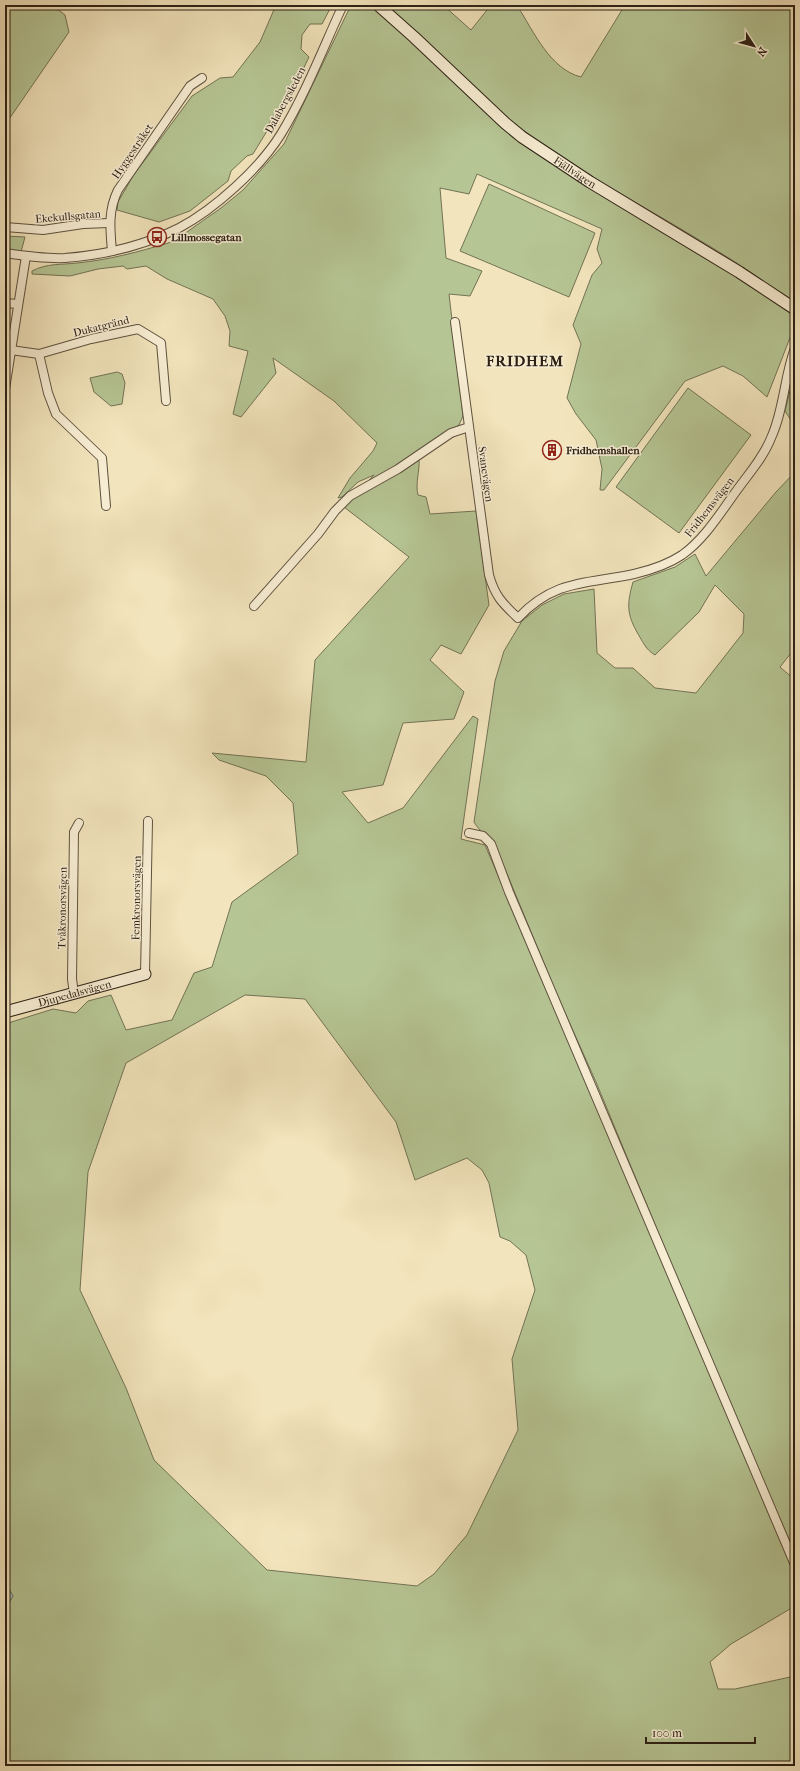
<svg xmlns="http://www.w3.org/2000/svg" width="800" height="1771" font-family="'IM FELL French Canon',serif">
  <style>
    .green { fill: #b6c594; stroke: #727354; fill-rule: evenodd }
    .water { fill: #9dbdb8; stroke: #707f77 }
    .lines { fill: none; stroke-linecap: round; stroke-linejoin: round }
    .street-casing { stroke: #5e523f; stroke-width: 10 }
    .secondary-casing { stroke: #2d2115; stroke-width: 13 }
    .street { stroke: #f7edd3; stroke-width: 8 }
    .secondary { stroke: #f7edd3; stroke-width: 11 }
    .labels { text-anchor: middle; stroke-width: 3; stroke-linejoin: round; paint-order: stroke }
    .street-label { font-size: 11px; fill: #2d2115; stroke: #f7edd3 }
    .poi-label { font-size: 11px; font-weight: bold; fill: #2d2115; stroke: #f7edd3; text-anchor: start }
    .district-label { font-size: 15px; font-weight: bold; letter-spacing: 1px; fill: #2d2115; stroke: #f7edd3 }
  </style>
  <rect width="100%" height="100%" fill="#f2e4bc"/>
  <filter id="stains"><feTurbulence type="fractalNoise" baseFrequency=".005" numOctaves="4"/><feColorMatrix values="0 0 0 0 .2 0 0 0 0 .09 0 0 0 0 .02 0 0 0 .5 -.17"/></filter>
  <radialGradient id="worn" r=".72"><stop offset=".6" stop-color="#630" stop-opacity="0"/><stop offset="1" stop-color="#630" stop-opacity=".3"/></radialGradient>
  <g class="green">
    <polygon points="5,5 52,5 65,15 69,32 5,125"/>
    <polygon points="276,5 332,5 322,24 310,24 302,35 301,49 309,57 283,111 272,117 267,131 253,154 247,156 231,171 228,181 190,211 159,222 117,210 118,202 133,176 192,96 220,78 233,77 260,42"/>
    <path d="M351,5h20l12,9 118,111 204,129 90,62 -2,14 -26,67 -24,-21 -20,-10 -38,15 -81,109h-4l2,-21 -6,-29 -20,-26 -9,-16 14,-54 -8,-19 19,-50 10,-12 -5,-14 5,-20 -125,-55 -8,20 -29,-6 6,70 36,13 -12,25 -21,-2 14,122 -4,9 -8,5 -32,29c1,12 -4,24 -1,36l8,2 4,17 46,-3 13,94 -28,49 -20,-9 -11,15 34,32 -10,27 -51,4 -20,62 -41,7 26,31 35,-15 70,-92 5,3 -17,120 24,6 310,731v30l-64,38 -21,18 8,27h17l60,-13v90h-790v-149l3,-12 5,-9 -8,-14v-558l48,-15 23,4 12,-12 23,-6 15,35 46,-10 22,-47 18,-6 20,-65 66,-48 -5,-51 -27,-27 -47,-16 -7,-7 94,9 9,-102 94,-103 -65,-50 30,-32 -16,7 -16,15 -4,1 12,-20 23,-27 4,-8 -43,-42 -61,-43 3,15 -35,44 -8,-3 15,-63 -19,-5 1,-15 -5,-15 -12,-17 -46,-20 -21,-13 -19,3 -4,-3 -25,3 -28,7 -38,-2v-3c15,-8 29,-6 45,-8 31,-3 61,-11 91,-20l9,-4 44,-31 22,-18 41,-46zM245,995l60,4 91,123 19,58 52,-22 15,12 7,13 11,54 10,4 16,14 9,35 -23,69 6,71 -51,105 -33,39 -17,12 -150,-16 -113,-110 -28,-72 -46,-98 8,-118 38,-109z"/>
    <path d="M387,5h56l28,25 20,-25h23l4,2c16,25 32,62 63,70l44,-72h170v297c-28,-18 -55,-38 -84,-55 -69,-42 -140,-79 -204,-129z"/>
    <polygon points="489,184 595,233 569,297 460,251"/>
    <polygon points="5,236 25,237 21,252 5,249"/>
    <polygon points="795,370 795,426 785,411"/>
    <polygon points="117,372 122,374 125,383 122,404 111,406 94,392 90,378"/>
    <polygon points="688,388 751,435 679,533 616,487"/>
    <path d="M795,472v176l-15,19 15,13v873l-77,-176 -122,-295 -39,-87 -61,-148c-7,-9 -17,-16 -22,-25l21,-141 9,-30 18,-30 20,-16 22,-11 30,-5 3,64 18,15h18l22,20 41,5 47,-60 1,-19 -29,-29 -16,27 -44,43c-7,-4 -10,-9 -14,-16 -14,-23 -15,-32 -8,-57l42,-15 20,-13 11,22 70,-84z"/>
  </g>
  <polygon class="water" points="5,1582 13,1596 8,1605 5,1617"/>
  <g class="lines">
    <g class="street-casing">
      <g id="street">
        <polyline points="5,227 43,230 83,224 109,223"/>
        <path d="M112,251c-2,-22 -4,-41 6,-61l72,-104 12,-8"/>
        <path d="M5,253c20,3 40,6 60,5 39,-3 80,-13 114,-30 36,-19 81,-60 102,-94 25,-41 42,-86 62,-129"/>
        <polyline points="5,303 18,304"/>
        <path d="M455,322l34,253c6,21 13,28 29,43 37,-39 69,-34 116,-44 17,-4 33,-9 48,-19 24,-17 40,-45 58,-69 11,-15 24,-30 31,-48 13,-28 13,-61 24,-90"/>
        <polyline points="11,350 39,354 91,339 138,329 161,343 166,401"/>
        <polyline points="39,354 48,393 56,414 102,458 106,506"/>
        <polyline points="5,389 26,256"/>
        <polyline points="254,606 318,534 335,511 350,496 398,469 451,433 469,427"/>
        <polyline points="469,833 483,836 491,844 509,892 795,1565"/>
        <polyline points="145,974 148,821"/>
        <polyline points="74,994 72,979 74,832 79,823"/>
      </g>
    </g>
    <g class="secondary-casing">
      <g id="secondary">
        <path id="s1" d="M378,5l36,32 91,86 17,14 68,45 149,90 56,37"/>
        <path id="s2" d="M5,1012l140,-38"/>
      </g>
    </g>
    <use href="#street" class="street"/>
    <use href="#secondary" class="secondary"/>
  </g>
  <defs>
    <g id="bus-ring" transform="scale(1)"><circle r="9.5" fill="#f7edd3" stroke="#8f2418" stroke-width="1.5"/><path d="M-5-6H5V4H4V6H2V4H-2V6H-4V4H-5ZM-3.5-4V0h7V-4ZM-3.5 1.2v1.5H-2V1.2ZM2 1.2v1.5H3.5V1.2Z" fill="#8f2418"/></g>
    <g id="building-ring" transform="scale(1)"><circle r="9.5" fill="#f7edd3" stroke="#8f2418" stroke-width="1.5"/><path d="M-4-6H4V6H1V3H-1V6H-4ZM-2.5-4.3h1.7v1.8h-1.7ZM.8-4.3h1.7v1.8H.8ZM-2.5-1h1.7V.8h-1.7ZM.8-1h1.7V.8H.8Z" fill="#8f2418"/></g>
  </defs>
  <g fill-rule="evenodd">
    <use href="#bus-ring" x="157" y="237"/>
    <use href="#building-ring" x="552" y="450"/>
  </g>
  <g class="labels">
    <g class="street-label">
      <text transform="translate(285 100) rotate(-62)" y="4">Dalabergsleden</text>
      <text transform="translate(132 151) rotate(-56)" y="4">Hyggestråket</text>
      <text dy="4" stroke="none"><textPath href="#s1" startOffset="259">Fjällvägen</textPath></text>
      <text transform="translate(68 216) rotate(-5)" y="4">Ekekullsgatan</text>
      <text transform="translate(101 326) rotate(-14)" y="4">Dukatgränd</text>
      <text transform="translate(486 474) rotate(82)" y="4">Svanevägen</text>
      <text transform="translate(709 507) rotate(-52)" y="4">Fridhemsvägen</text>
      <text transform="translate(136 898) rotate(-89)" y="4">Femkronorsvägen</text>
      <text transform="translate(62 908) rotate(-89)" y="4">Tvåkronorsvägen</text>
      <text dy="4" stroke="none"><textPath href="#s2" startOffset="72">Djupedalsvägen</textPath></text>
    </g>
    <g class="poi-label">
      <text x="171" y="241">Lillmossegatan</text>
      <text x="566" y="454">Fridhemshallen</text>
    </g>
    <g class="district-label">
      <text x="525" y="366">FRIDHEM</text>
    </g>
  </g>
  <rect width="800" height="1771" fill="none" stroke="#f2e4bc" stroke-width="20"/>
  <rect x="6" y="6" width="788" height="1759" fill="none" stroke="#2d2115" stroke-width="2"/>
  <rect x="10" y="10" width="780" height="1751" fill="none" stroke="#2d2115"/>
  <g transform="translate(754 46) rotate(126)" stroke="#f7edd3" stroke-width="3" paint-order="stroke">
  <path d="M0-3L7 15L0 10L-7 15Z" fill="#2d2115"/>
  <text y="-6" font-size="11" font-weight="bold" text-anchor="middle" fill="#2d2115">N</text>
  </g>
  <path d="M646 1737v6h109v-6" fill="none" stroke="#2d2115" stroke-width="2"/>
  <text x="652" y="1737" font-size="12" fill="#2d2115" stroke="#f7edd3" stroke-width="3" paint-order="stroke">100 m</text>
  <rect width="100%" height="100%" filter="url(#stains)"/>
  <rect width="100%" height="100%" fill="url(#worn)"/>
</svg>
